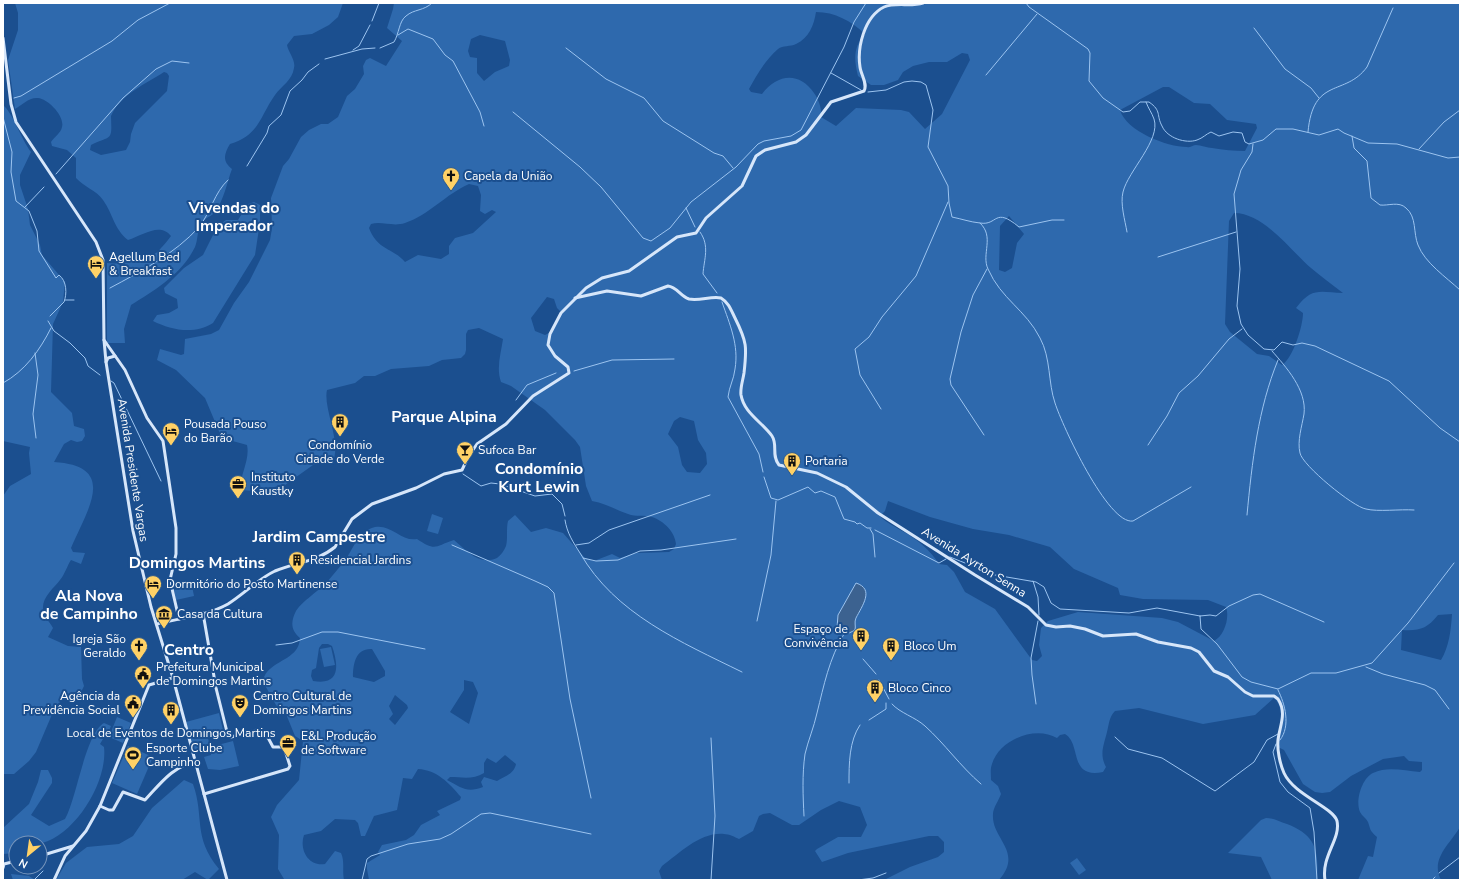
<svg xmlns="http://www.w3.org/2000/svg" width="1463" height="883" font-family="'Nunito Sans',sans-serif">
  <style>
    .green { fill: #2e69ad; fill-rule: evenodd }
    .water { fill: #3c6290; stroke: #9cc4f0 }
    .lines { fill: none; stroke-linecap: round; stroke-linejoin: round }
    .stream { stroke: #9cc4f0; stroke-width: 1 }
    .secondary { stroke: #d6e6fa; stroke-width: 3 }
    .labels { text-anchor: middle; stroke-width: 4; stroke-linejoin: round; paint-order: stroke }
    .poi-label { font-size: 12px; fill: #fff; stroke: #1b4f8f; text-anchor: start }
    .street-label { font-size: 12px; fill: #fff; stroke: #1b4f8f }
    .district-label { font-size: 16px; font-weight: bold; fill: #fff; stroke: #1b4f8f }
  </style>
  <rect width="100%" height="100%" fill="#1b4f8f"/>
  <g class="green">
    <path d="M15,3h328l-5,14 -9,8 -17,9 -18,2 -7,9c1,7 9,15 7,23 -2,13 -12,17 -19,27 -15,21 -16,41 -45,49 -6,10 -8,17 2,25 -5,13 -8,31 -17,43 -4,5 -10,5 -14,12 -4,7 -3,16 -6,23 -13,27 -40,43 -64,58l-7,24 1,14h-18v-80c14,2 45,-2 54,-15 4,-4 7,-8 10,-12 -11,-14 -28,-1 -43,4 -14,-11 -15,-26 -25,-40 -7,-10 -19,-13 -27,-22v-20l-9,-8 -15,-4 -1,-4c3,-5 10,-9 11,-15 3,-11 -14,-28 -24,-29 -9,-1 -16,7 -23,11l-7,-49 10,-30v-17zM164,72l3,1 2,3 -2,15 -32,32 -4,11 -1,8 -4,8 -25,5 -11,-5 1,-5c21,-10 21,-3 20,-29 10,-22 33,-31 53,-44z"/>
    <path d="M394,3h1066v824c-10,17 -30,32 -19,53h-83l10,-24 5,1 4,-20c-8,-7 -6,-7 -9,-15 -2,-4 -6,-6 -8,-10 -5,-11 2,-34 13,-39 15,-7 31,-2 47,-1l2,-2v-8l-13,-1 -5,-5 -21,3 -32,17 -21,16 -8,1 -7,-1 -12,-8 -19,-34 -8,-4c3,-16 11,-35 -2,-48l-19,17 -52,9 -64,-16 -24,3c-6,6 -6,13 -8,21 -3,13 -8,22 -1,35l-3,5c-35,7 -21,-28 -38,-38l-5,1 -3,3c-22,-13 -58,2 -65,26 -2,5 -1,11 -1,16l7,6 3,8c-2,6 -8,14 -8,20 -2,25 31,37 6,66h-115l26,-13 28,-10 6,-5v-10l-6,-6h-9l-81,17 -26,9 -7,-11 2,-2 21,-12h23l6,-12 -7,-18 -21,-6 -18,9 -22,15h-7l-22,-12 -7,1 -4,2 -6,15 -14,8c-4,-2 -10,-5 -15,-5 -24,-2 -44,19 -62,32l-3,5 3,9h-293l-2,-11v-6l13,-8 -2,-3 4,-7 24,-5 8,-5 7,-10 19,-10 -3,-4 23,-11 1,-3c-12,-14 -24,-27 -43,-28l-6,10 -9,-1 -6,32 -23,6 -9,20h-4l-3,-13 -3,-3 -20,-1 -14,12 -17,4c-5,14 4,32 21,29l10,-13 6,2c4,9 1,17 3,27l-60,-1 -6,-10 1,-34 -8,-18 6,-12 22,-25 4,-39 -8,-5 -9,-22 -10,-9 -14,-25c2,-2 3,-6 5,-8 11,-13 32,-14 33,-34 -10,-8 -9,-17 -4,-27 4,-7 20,-19 27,-25 7,-7 14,-16 20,-23 10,-12 14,-32 32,-36 16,-3 27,15 42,12 19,13 18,7 37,1 12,10 25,26 43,18 4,-3 7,-7 9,-12 2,-8 0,-17 2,-25l7,-6 16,17 15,-4 17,5 22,25 9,3 18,-7 8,4 16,-5 33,-1 5,-3 2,-5c-1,-12 -12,-23 -24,-27 -8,-2 -16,0 -24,-3 -12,-4 -23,-11 -36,-13l-6,-15 -6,-39 -5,-7 -30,-30 -34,-24 -10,-4c-5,-14 0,-29 2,-43l-24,-11 -11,2 -2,4v16l-1,4 -4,4 -19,2 -13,6 -38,3 -16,7h-11l-9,7 -28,7c-4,17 13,49 7,68l-21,7 -28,20 -32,6 -11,-1 -2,-2c1,-15 10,-29 7,-43l-18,-5 -8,-4 -16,-38 -29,-28 -19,-10 3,-11 21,6 3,-1 1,-15 26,-5 8,-4 15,-27 15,-21 21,-42 2,-12 -1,-30 12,-32 6,-7 12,-22 8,-7 12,-6h7l10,-7 9,-21 8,-7 9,-15 -1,-8 3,-6 4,-2 16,8 16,-25 -15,-13 6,-19zM816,12c19,0 35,9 49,22 -12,13 -11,26 -7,42l13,9h13l14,-5 5,-8 10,-6 16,-4h18l15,-9 6,1 2,6 -28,54 -17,15 -16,-17 -8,-2 -45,-2 -20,18 -15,-9c1,-8 -2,-17 -7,-24 -15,-22 -37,-19 -52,1l-11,-2 -2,-3c7,-13 17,-30 29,-40 5,-4 12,-2 18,-5 13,-6 18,-19 20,-32zM480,35l25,6 5,19 -1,6 -14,6 -11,9 -7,-8v-15l-7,-1 -2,-6 3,-12zM1163,87h6l25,16 16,1 17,16 29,4 1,4 -12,23c-11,0 -22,-1 -33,-3 -5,0 -11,-3 -16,-3 -3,0 -5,3 -9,2 -20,0 -61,-16 -67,-37zM469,184l9,2 3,9 -1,16 5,3 7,-4 4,2 -23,21 -18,5 -6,8v8l-8,5 -23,-4 -13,7c-13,-15 -27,-11 -36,-34l2,-4c11,-3 22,3 34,-1 24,-8 41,-29 64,-39zM1234,213c30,0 56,37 77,55 10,8 21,17 32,25 -24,-1 -31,-6 -47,15l7,5c0,13 -10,45 -21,52l-13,-9 -12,-2 -27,-22 -5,-8 4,-103zM1009,216l15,18 -7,9 -5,25 -7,4 -6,-2 1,-44zM547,297l7,2 3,9 4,4 -8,19 -8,4 -10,-4 -4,-13zM680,417l14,4 4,19 8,13 1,11 -7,9 -13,-1 -5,-7 -4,-18 -10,-13 6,-13zM888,501l42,16 43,12 36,6 41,12 24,22 44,19 2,7 23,4 65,1 18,7c4,11 -2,29 -12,34l-36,-19 -16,-4 -84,-6 -30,9 -7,7 -2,17 3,11 -5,5 -5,-1 -37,-51 -30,-17 -11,-20 -7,-7 -8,-1c-8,-13 -22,-25 -35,-32 -8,-5 -18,-9 -24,-16l5,-5zM856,583l8,4 2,7 -11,28 -17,-7zM1452,614c-1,16 -3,33 -11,46l-40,-10 1,-20c17,1 25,-1 36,-15zM322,644h6l4,2c7,20 8,40 -19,35l-2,-5 1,-6 4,-2 3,-20zM372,649l13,22v5l-11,6 -21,-5c0,-14 3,-29 19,-28zM464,680l9,2 5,11 -9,31 -19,-12 14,-22zM395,695l12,10 1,3 -13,17 -6,-6 4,-5 -4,-8zM505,755l11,9c-2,10 -11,12 -19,17l-13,-4 -3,5 2,5c-16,6 -21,1 -36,-7l3,-3c12,0 23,3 34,-4v-10l3,-5 9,5z"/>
    <path d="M3,105c10,8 18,34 28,47l-11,23v10l8,24 2,16 10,20 2,10 23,27 -2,20 -10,22 -2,68 21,21 2,13 10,3 1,7 -3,5 -5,1 -6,-2 -7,4 -10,18c65,4 33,48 17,86l2,4 12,1 -4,11 -10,-4c-4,6 -6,14 -11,20 -6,8 -18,17 -17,29 0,7 7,13 10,19l-5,9 20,9 13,1 1,32 2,7 -3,6 -15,6 -10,7 -20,47 -7,9 -15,13h-11v-278l7,-10 21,-12 -2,-21 1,-6 -27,-6z"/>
    <path d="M254,202l6,3v17l-5,33 -42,68c-19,12 -42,7 -60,-2l4,-6 12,-2 9,-5 -1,-9 -12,-6 -1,-5 20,-20 19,-13 14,-28 9,-7h12l10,-16z"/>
    <polygon points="432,514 443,518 438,534 427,531"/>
    <polygon points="192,586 194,596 176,600 174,590"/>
    <polygon points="331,647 335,665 324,667 320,649"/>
    <polygon points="219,713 223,730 215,733 214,729 206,731 210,746 194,750 186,722"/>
    <polygon points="117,717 131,723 123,743 109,737"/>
    <path d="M104,723l7,3 -5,11 -3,2 -3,5 4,3c4,34 -28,87 -62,96 -5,2 -18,0 -26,0v10l-13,1v-26l26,-24 9,-22 3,-12h7l4,8v5l-21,32 18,11 16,-7c12,-21 20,-85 39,-96z"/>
    <polygon points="233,741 239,766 220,770 208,769 204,757 211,755 210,747"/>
    <polygon points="128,746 153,757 137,794 112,783"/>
    <path d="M184,780l9,4c12,34 -1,52 26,85l-11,11 -13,-8 -13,8h-126l10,-17 21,-16 32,-3 14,-8 19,-28z"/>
    <path d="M1266,818c8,0 13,4 21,6 29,11 32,27 30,56h-45l-11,-23 -33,-4 33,-33z"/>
    <polygon points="1077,858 1086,870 1079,875 1070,863"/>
    <polygon points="11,874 29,876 35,880 13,880"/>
  </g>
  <path class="water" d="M856,583c19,6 6,23 0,35 -2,4 0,8 -1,12 -7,4 -14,7 -18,-2l1,-13z"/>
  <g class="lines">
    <g class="stream">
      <path d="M1026,3l3,4 59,42 2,4 -1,28 14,17 20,14 7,-1 10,-9h9c13,9 7,13 13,24 5,12 24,18 35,14 6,-2 9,-6 14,-8l8,4 14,-4 9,1 3,9 4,2 14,-4 13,-11h17l26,6 19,-6 6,4 24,10 29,1 51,14 12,-1"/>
      <polyline points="372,21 379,3"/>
      <polyline points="1254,28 1285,69 1311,88 1319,98"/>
      <polyline points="398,35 408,29 433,39 445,55 453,61 480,112 484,126"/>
      <path d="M380,48l14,-6c5,-8 5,-21 12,-26 8,-7 18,-5 26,-13"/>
      <polyline points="566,48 606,79 644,98 663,121 714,153 723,156 733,168"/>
      <polyline points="353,50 359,46 370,25"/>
      <polyline points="325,59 362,49 375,48"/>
      <polyline points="831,73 861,90"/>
      <polyline points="986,75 1037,14"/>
      <path d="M868,92l18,-2 18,-8 8,-1 9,1 5,3 7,25 -5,37 20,39 1,17 3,14c10,2 18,5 28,6 18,3 14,-17 39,4l33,-7h12"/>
      <polyline points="14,98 21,96 112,41 138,20 170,3"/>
      <polyline points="513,112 580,167 601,187 643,238 651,241 670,228 691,202 736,167 758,144 764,141 791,136 801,130 844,47 854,22 866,3"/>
      <path d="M3,117l9,35 -1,20 5,29 13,10 8,20 2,20 17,27 3,-3c8,6 8,19 5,27l-14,14"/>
      <path d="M1308,132c5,-56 37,-35 59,-65l26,-59"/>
      <path d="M1352,136l2,12 13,13 4,37 9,7c8,1 19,-4 26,3 11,9 7,25 12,37 7,18 28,32 42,45"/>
      <polyline points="1253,144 1252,152 1241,170 1234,194 1240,269 1237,306 1241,324 1248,335 1264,349 1274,350 1282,342 1293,345 1302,343 1315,346 1389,381 1440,428 1460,442"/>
      <polyline points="1419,149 1444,122 1460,110"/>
      <polyline points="247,166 267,133 269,126 281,115 290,91 302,80 308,72 319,64"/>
      <polyline points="56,174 123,98 156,69 172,61 189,63"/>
      <polyline points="25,207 44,187"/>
      <polyline points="686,208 695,227"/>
      <path d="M980,223c15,14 1,31 8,46 13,30 38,41 52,69 11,20 8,45 15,65 7,22 53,122 78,118l58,-34"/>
      <path d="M700,232c10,14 4,27 3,42l14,19"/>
      <path d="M1127,232c-2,-12 -7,-28 -4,-40 5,-21 38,-52 31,-73 -2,-6 -6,-11 -8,-17"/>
      <polyline points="1158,257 1236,232"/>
      <path d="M110,288c30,-16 66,-35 89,-61 12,-15 15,-34 29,-47"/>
      <polyline points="65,300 74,300"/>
      <path d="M722,302c8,23 17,43 13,67 -1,10 -6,18 -7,28l31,57 4,18"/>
      <polyline points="48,321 54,331 70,343 85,358 88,366 100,375"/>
      <path d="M1272,351c14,16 35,39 32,63 -2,12 -7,27 -4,39 2,12 53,54 66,56 12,3 34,0 48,1"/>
      <polyline points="35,353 38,375 33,414 36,438"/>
      <polyline points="574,371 612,360 674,359"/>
      <polyline points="111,381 114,383 161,481"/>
      <path d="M3,383c22,-12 37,-33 48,-55"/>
      <polyline points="516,400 527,385 556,373"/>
      <polyline points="881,409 860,375 855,349 869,337 882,317 916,276 948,202"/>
      <polyline points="984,435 951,385 950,379 961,332 973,295 987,269"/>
      <polyline points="1148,445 1167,416 1179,393 1198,376 1229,339 1242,329"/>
      <polyline points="463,474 481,486 491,483 500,484 535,496 552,494 562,504 565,516"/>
      <polyline points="764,477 771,498 778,500 808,487 815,493 821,491 835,497 844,519 855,522 857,524 860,523 867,528 871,528"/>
      <path d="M1247,515c5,-53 11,-106 31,-155"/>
      <path d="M565,520c2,13 8,22 15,33 35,61 101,89 162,119"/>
      <polyline points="870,529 873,534 875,557"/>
      <polyline points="875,530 939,563 946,559"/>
      <polyline points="452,545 535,581 548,587 554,593 570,699 591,798"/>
      <polyline points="576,545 589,543 609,530 710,495"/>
      <polyline points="950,557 995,575 1036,582 1044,587 1051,603 1060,609 1129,613 1157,608 1200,616"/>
      <polyline points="583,558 596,561 618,560 640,551 661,550 736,539"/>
      <polyline points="1033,581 1038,597 1039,615"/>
      <polyline points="1200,616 1210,615 1216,616 1229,606 1253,595 1260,594 1324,622"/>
      <polyline points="1200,616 1201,629 1217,644 1242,677 1251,682 1278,689"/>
      <polyline points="757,621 771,555 776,501"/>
      <polyline points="276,645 292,643 322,632 338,632 425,649"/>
      <polyline points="863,659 876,674"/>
      <polyline points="1366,667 1383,674 1425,685 1435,690 1449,709"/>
      <polyline points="879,680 889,699"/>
      <polyline points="1278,689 1311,673 1336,673 1372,663 1408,623 1454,563"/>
      <path d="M1278,690c7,14 13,36 2,50"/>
      <path d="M892,704c8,9 23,13 33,22 20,18 35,40 56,58"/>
      <polyline points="1036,704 1032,675 1031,658 1038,621"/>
      <polyline points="869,720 886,709 886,703"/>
      <polyline points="1115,737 1128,749 1162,758 1215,791 1254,762 1267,740 1278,734"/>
      <polyline points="711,738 715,816 711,880"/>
      <polyline points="1276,744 1273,752 1280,782 1288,792 1310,808 1314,832 1317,880"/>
      <path d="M849,783c0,-19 0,-42 11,-58"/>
      <path d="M804,816c-1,-20 -2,-41 1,-62 3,-13 9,-27 12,-41 7,-28 12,-54 27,-79"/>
      <polyline points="1439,873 1460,857"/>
      <polyline points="34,880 43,871"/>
      <polyline points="362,880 367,859 371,856 408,844 440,839 451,834 481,814 490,813 591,834"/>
      <polyline points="858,880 873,878 886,873"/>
      <polyline points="1432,880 1435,877"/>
    </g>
    <g class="secondary">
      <polyline points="3,38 11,104 16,122 96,242 103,260 104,340 106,362 133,531 151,607 173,678 227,880"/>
      <path d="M575,298l32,-7 34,5 27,-10c9,1 12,10 21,13 11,2 22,-3 32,-1 8,5 10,12 14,20 12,24 12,29 9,55 -1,7 -4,15 -3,22 3,18 21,27 31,41 6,9 -1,19 7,29l38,8 29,14 32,26 97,62 53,32 18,18 10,2 14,-1 15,3 18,7 33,-2 22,8 33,6 8,4 15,19 14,6 17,15 8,4h21l4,3c9,14 2,26 0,41 -1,10 2,24 6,33 10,22 49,34 53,48 4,18 -16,35 -12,59"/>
      <polyline points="104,340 125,370 147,418 163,441 176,528 176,554 170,580 179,619"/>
      <polyline points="106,362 108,358 115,356"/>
      <polyline points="203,613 216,688 228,736 231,737 261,729 265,732 273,747 284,747 290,766 288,769 204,794"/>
      <path d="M157,624c22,-6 50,-8 71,-20 16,-10 30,-25 47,-33 21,-9 42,-9 60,-24l17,-28 20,-15 44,-16 28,-14 18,-4 6,-13 9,-13 29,-20 27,-28 36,-23 -1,-6 -13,-11 -7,-11 2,-11 11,-21 25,-25 16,-10 27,-7 48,-34 19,-4 10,-15 36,-32 14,-30 9,-6 31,-8 10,-7 25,-33 33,-11c4,-7 -3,-16 -4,-24 -3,-19 4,-50 24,-60 11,-5 27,0 39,-4"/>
      <path d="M100,806l9,4h4l10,-18 22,8c16,-17 27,-33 51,-39"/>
      <polyline points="40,856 73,846"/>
      <polyline points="3,868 4,864 16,861"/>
      <polyline points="54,880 65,856 86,831 100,806 149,685 173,678"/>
    </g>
  </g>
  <defs>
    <g id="church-pin" transform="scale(0.9)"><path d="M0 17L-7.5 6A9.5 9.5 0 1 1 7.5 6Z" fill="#ffd166" stroke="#1b4f8f"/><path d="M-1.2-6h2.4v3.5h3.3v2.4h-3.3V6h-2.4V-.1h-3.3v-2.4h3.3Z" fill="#111"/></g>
    <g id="hotel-pin" transform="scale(0.9)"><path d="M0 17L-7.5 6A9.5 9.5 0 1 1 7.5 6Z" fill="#ffd166" stroke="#1b4f8f"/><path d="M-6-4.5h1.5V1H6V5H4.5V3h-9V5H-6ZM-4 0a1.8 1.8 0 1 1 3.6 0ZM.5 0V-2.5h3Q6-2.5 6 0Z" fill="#111"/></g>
    <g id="building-pin" transform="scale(0.9)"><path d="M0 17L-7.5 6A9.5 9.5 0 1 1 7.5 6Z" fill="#ffd166" stroke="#1b4f8f"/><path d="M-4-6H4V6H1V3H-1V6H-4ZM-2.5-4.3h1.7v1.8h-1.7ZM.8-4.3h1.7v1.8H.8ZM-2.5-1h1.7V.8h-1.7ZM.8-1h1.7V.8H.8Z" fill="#111"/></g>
    <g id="bar-pin" transform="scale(0.9)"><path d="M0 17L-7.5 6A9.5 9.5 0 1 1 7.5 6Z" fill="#ffd166" stroke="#1b4f8f"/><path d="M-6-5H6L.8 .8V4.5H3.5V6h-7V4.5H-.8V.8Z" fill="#111"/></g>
    <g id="office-pin" transform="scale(0.9)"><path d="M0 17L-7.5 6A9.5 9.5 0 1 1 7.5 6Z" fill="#ffd166" stroke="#1b4f8f"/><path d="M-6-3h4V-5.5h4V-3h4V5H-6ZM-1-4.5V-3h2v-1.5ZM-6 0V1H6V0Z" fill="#111"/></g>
    <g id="museum-pin" transform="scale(0.9)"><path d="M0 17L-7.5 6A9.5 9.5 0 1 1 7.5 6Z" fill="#ffd166" stroke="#1b4f8f"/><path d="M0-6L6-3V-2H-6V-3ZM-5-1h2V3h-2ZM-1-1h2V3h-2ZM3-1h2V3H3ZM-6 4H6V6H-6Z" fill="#111"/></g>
    <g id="civic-pin" transform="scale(0.9)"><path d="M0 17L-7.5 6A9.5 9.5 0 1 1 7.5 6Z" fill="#ffd166" stroke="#1b4f8f"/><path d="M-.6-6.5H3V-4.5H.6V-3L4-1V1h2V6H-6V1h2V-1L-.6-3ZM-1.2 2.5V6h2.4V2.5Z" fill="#111"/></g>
    <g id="theatre-pin" transform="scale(0.9)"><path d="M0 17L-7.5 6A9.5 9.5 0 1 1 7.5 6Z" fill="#ffd166" stroke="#1b4f8f"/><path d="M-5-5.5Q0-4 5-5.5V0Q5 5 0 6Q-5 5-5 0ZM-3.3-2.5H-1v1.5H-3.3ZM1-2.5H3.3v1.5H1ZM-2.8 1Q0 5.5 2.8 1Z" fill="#111"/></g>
    <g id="stadium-pin" transform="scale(0.9)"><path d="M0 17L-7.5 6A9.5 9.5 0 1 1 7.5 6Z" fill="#ffd166" stroke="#1b4f8f"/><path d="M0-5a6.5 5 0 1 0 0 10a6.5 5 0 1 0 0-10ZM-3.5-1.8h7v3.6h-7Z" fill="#111"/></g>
  </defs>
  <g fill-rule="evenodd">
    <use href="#church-pin" x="451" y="176"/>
    <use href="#hotel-pin" x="96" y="264"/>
    <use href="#building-pin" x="340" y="422"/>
    <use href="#hotel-pin" x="171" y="431"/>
    <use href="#bar-pin" x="465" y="450"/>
    <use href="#building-pin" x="792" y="461"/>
    <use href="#office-pin" x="238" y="484"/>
    <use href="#building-pin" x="297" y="560"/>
    <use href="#hotel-pin" x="153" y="584"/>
    <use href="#museum-pin" x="164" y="614"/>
    <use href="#building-pin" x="861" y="636"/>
    <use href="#church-pin" x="139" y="646"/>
    <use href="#building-pin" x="891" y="646"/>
    <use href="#civic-pin" x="143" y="674"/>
    <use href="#building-pin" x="875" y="688"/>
    <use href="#civic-pin" x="133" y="703"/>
    <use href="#theatre-pin" x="240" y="703"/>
    <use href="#building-pin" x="171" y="710"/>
    <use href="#office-pin" x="288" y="743"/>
    <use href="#stadium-pin" x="133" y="755"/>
  </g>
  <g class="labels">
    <g class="poi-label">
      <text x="464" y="180">Capela da União</text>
      <text x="109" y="261">Agellum Bed<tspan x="109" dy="14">&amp; Breakfast</tspan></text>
      <text x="184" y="428">Pousada Pouso<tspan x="184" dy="14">do Barão</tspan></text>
      <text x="340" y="449" text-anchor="middle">Condomínio<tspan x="340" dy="14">Cidade do Verde</tspan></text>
      <text x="478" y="454">Sufoca Bar</text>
      <text x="805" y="465">Portaria</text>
      <text x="251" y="481">Instituto<tspan x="251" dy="14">Kaustky</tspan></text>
      <text x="310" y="564">Residencial Jardins</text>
      <text x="166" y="588">Dormitório do Posto Martinense</text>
      <text x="177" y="618">Casa da Cultura</text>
      <text x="848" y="633" text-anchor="end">Espaço de<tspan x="848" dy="14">Convivência</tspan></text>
      <text x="126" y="643" text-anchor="end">Igreja São<tspan x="126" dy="14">Geraldo</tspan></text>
      <text x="904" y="650">Bloco Um</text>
      <text x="156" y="671">Prefeitura Municipal<tspan x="156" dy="14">de Domingos Martins</tspan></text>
      <text x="888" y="692">Bloco Cinco</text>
      <text x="120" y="700" text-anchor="end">Agência da<tspan x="120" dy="14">Previdência Social</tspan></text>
      <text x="253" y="700">Centro Cultural de<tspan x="253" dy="14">Domingos Martins</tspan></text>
      <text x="171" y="737" text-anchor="middle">Local de Eventos de Domingos Martins</text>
      <text x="301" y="740">E&amp;L Produção<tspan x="301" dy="14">de Software</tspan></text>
      <text x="146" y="752">Esporte Clube<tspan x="146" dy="14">Campinho</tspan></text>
    </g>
    <g class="street-label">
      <text transform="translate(133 470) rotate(81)" y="4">Avenida Presidente Vargas</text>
      <text transform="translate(974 562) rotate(32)" y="4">Avenida Ayrton Senna</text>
    </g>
    <g class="district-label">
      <text x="234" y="213">Vivendas do<tspan x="234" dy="18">Imperador</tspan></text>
      <text x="444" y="422">Parque Alpina</text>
      <text x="539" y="474">Condomínio<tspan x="539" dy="18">Kurt Lewin</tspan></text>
      <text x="319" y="542">Jardim Campestre</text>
      <text x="197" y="568">Domingos Martins</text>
      <text x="89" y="601">Ala Nova<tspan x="89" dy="18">de Campinho</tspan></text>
      <text x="189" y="655">Centro</text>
    </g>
  </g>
  <rect width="1463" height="883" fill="none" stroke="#ffffff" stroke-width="8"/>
  <g transform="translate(28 855) rotate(209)"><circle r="19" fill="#1b4f8f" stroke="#7695bc"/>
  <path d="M0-3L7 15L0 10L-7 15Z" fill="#ffd166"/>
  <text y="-6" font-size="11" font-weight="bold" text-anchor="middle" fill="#ffffff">N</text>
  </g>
</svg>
